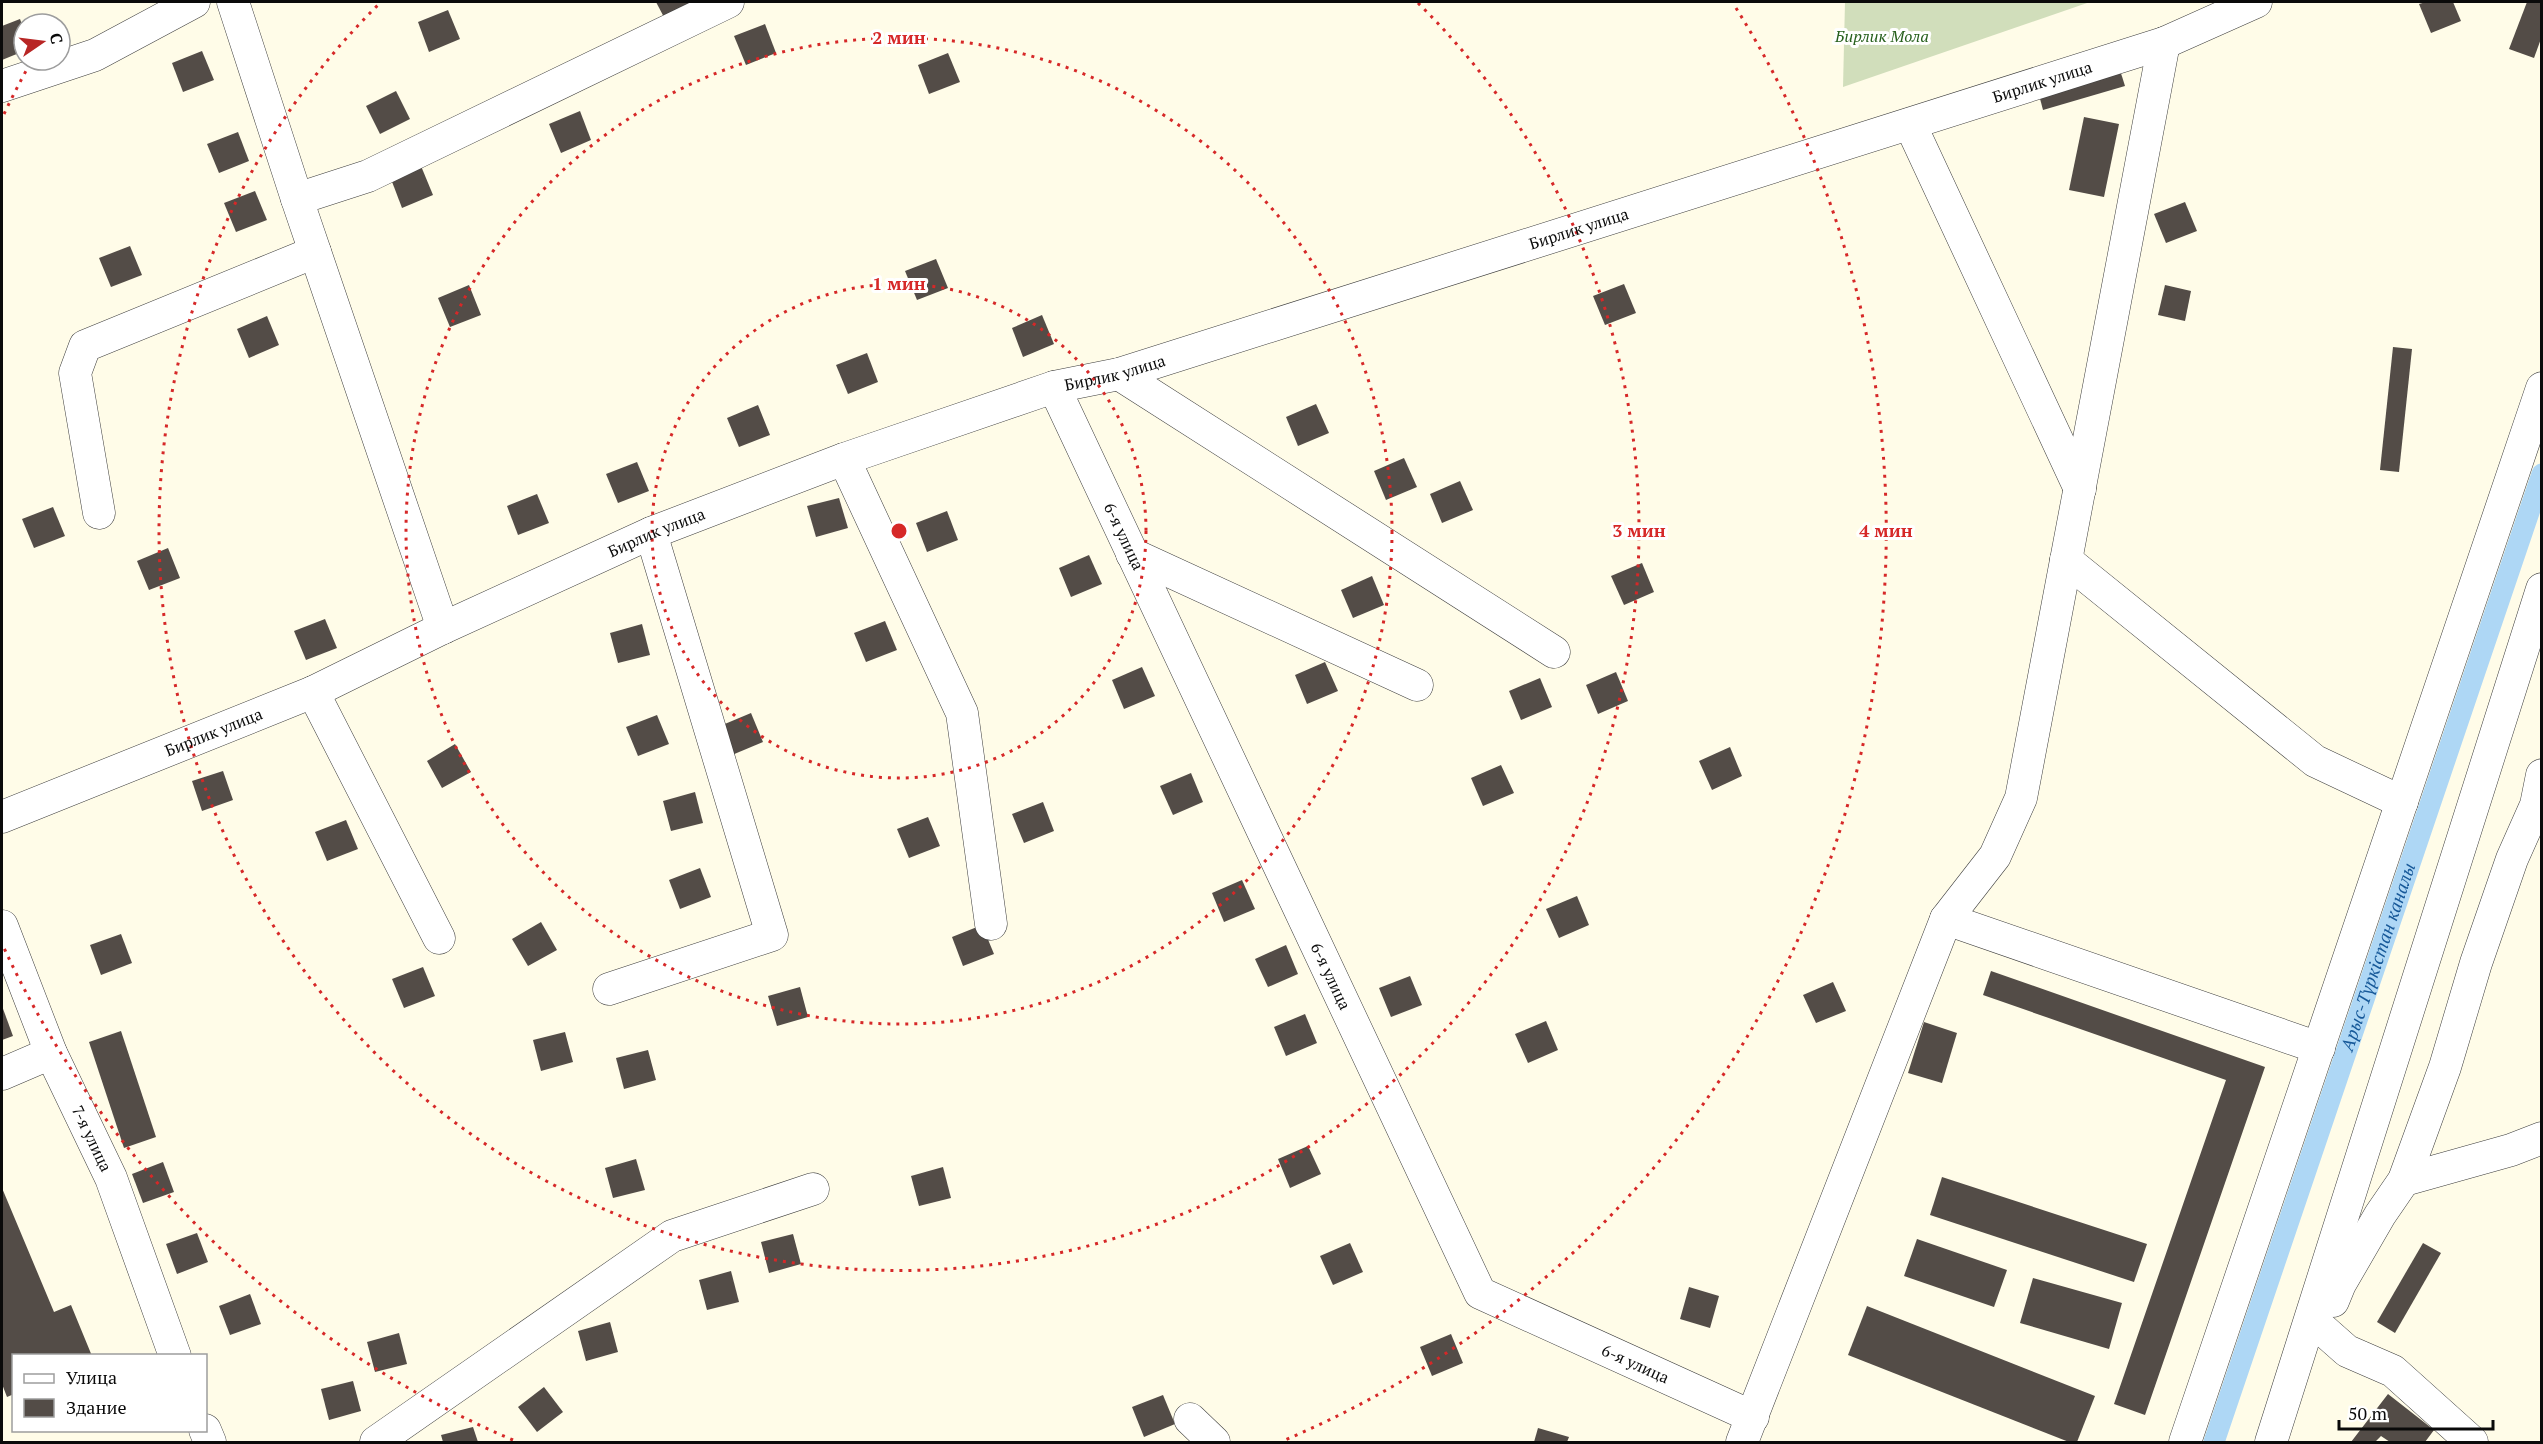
<svg xmlns="http://www.w3.org/2000/svg" width="2543" height="1444" font-family="'PT Serif',serif">
  <style>
    .cemetery { fill: #d1debb }
    .lines { fill: none; stroke-linecap: round; stroke-linejoin: round }
    .canal { stroke: #aed7f5; stroke-width: 21 }
    .building { fill: #534c47 }
    .minor-casing { stroke: #3d3d3d; stroke-width: 33 }
    .minor { stroke: #fff; stroke-width: 32 }
    .ring { fill: none; stroke: #d62828; stroke-width: 3; stroke-dasharray: 3 6 }
    .labels { text-anchor: middle; stroke-width: 6; stroke-linejoin: round; paint-order: stroke }
    .park-label { font-size: 16px; font-style: italic; fill: #27601d; stroke: #fff }
    .street-label { font-size: 16px; fill: #0a0a0a; stroke: #fff }
    .water-label { font-size: 18px; font-style: italic; fill: #175999; stroke: #fff }
    .centre { fill: #d62828; stroke: #fff; stroke-width: 3 }
    .ring-label { font-size: 18px; text-anchor: middle; font-weight: bold; fill: #d62828; stroke: #fff; stroke-width: 6; stroke-linejoin: round; paint-order: stroke }
  </style>
  <rect width="100%" height="100%" fill="#fffce8"/>
  <polygon class="cemetery" points="1845,2 2090,2 1843,87"/>
  <g class="lines">
    <path class="canal" id="s1" d="M2214,1442l328,-968"/>
  </g>
  <g class="building">
    <polygon points="656,2 693,2 666,21"/>
    <polygon points="2426,2 2453,2 2461,21 2431,33 2419,4"/>
    <polygon points="2527,2 2542,2 2542,36 2534,58 2509,49"/>
    <polygon points="448,10 460,39 429,52 418,22"/>
    <polygon points="20,19 24,30 24,51 2,60 2,26"/>
    <polygon points="765,24 776,53 746,65 734,36"/>
    <polygon points="202,51 214,80 183,92 172,63"/>
    <polygon points="948,53 960,82 929,94 918,65"/>
    <polygon points="2119,67 2125,86 2043,110 2038,91"/>
    <polygon points="396,91 410,119 380,134 366,106"/>
    <polygon points="580,111 591,140 561,153 549,124"/>
    <polygon points="2084,117 2119,124 2104,197 2069,190"/>
    <polygon points="238,132 249,161 219,173 207,144"/>
    <polygon points="421,166 433,195 402,208 391,179"/>
    <polygon points="255,191 267,220 236,232 224,203"/>
    <polygon points="2185,202 2197,231 2166,243 2154,214"/>
    <polygon points="130,246 142,275 111,287 99,258"/>
    <polygon points="936,259 948,288 917,300 905,271"/>
    <polygon points="1624,284 1636,313 1605,325 1593,296"/>
    <polygon points="469,285 481,315 450,327 438,298"/>
    <polygon points="2165,285 2191,291 2185,321 2158,315"/>
    <polygon points="1042,315 1054,344 1023,357 1012,328"/>
    <polygon points="267,316 279,345 249,358 237,329"/>
    <polygon points="2393,347 2412,349 2399,472 2380,470"/>
    <polygon points="867,353 878,382 848,394 836,365"/>
    <polygon points="1316,404 1329,433 1298,446 1286,417"/>
    <polygon points="758,405 770,435 739,447 727,418"/>
    <polygon points="1404,458 1417,487 1386,500 1374,471"/>
    <polygon points="637,462 649,491 618,503 606,474"/>
    <polygon points="1460,481 1473,510 1442,523 1430,494"/>
    <polygon points="537,494 549,523 518,535 507,506"/>
    <polygon points="839,498 848,528 816,537 807,506"/>
    <polygon points="53,507 65,536 34,548 22,519"/>
    <polygon points="947,511 958,540 927,552 916,523"/>
    <polygon points="168,548 180,578 149,590 137,561"/>
    <polygon points="1089,555 1102,584 1071,597 1059,568"/>
    <polygon points="1642,563 1654,592 1624,605 1611,576"/>
    <polygon points="1372,576 1384,605 1353,618 1341,590"/>
    <polygon points="325,619 337,648 306,660 294,631"/>
    <polygon points="885,621 897,650 866,662 854,633"/>
    <polygon points="642,624 650,655 618,663 610,633"/>
    <polygon points="1325,662 1338,691 1307,704 1295,675"/>
    <polygon points="1142,667 1155,696 1124,709 1112,680"/>
    <polygon points="1616,672 1628,701 1598,714 1586,685"/>
    <polygon points="1540,678 1552,707 1521,720 1509,691"/>
    <polygon points="751,713 763,742 732,755 720,726"/>
    <polygon points="657,715 669,744 638,756 626,727"/>
    <polygon points="455,744 471,772 442,788 427,761"/>
    <polygon points="1730,747 1742,776 1712,790 1699,761"/>
    <polygon points="1501,765 1514,793 1483,806 1471,778"/>
    <polygon points="223,771 233,800 202,811 192,781"/>
    <polygon points="1191,773 1203,802 1173,815 1160,786"/>
    <polygon points="695,792 703,823 671,831 663,801"/>
    <polygon points="1043,802 1054,831 1024,843 1012,814"/>
    <polygon points="928,817 940,846 909,858 897,829"/>
    <polygon points="346,820 358,849 327,861 315,832"/>
    <polygon points="700,868 711,897 680,909 669,880"/>
    <polygon points="1242,880 1255,909 1224,922 1212,893"/>
    <polygon points="1577,896 1589,925 1559,938 1546,909"/>
    <polygon points="541,922 557,950 528,966 512,939"/>
    <polygon points="982,925 994,954 963,966 952,937"/>
    <polygon points="121,934 132,963 101,975 90,945"/>
    <polygon points="1286,945 1298,974 1268,987 1255,959"/>
    <polygon points="423,967 435,996 404,1008 392,979"/>
    <polygon points="1991,971 2265,1067 2145,1415 2114,1404 2226,1080 1983,995"/>
    <polygon points="1410,976 1422,1005 1391,1017 1379,988"/>
    <polygon points="1833,982 1846,1011 1816,1023 1803,995"/>
    <polygon points="800,987 808,1017 777,1026 768,996"/>
    <polygon points="2,1006 13,1036 2,1040"/>
    <polygon points="1305,1014 1317,1043 1286,1056 1274,1027"/>
    <polygon points="1546,1021 1558,1050 1528,1063 1515,1034"/>
    <polygon points="1924,1022 1957,1033 1942,1083 1908,1073"/>
    <polygon points="121,1031 156,1137 124,1148 89,1042"/>
    <polygon points="565,1032 573,1062 541,1071 533,1040"/>
    <polygon points="648,1050 656,1080 624,1089 616,1058"/>
    <polygon points="1308,1146 1321,1174 1290,1188 1278,1159"/>
    <polygon points="636,1159 645,1190 613,1198 605,1168"/>
    <polygon points="163,1162 174,1192 143,1203 132,1174"/>
    <polygon points="943,1167 951,1198 919,1206 911,1176"/>
    <polygon points="1942,1177 2147,1244 2134,1282 1930,1215"/>
    <polygon points="2,1188 54,1312 71,1305 92,1356 14,1356 14,1394 7,1397 2,1384"/>
    <polygon points="197,1233 208,1262 177,1274 166,1244"/>
    <polygon points="793,1234 801,1264 769,1273 761,1242"/>
    <polygon points="1917,1239 2007,1270 1994,1307 1904,1276"/>
    <polygon points="1350,1243 1363,1272 1333,1285 1320,1256"/>
    <polygon points="2423,1243 2441,1253 2395,1333 2377,1322"/>
    <polygon points="731,1271 739,1302 707,1310 699,1280"/>
    <polygon points="2033,1278 2122,1303 2109,1349 2020,1323"/>
    <polygon points="1689,1287 1719,1296 1710,1328 1680,1319"/>
    <polygon points="250,1294 261,1324 230,1335 219,1306"/>
    <polygon points="1867,1306 2095,1396 2077,1442 2069,1442 1848,1355"/>
    <polygon points="610,1322 618,1352 586,1361 578,1331"/>
    <polygon points="399,1333 407,1364 375,1372 367,1342"/>
    <polygon points="1451,1334 1463,1363 1432,1376 1420,1347"/>
    <polygon points="353,1381 361,1411 329,1420 321,1389"/>
    <polygon points="544,1387 563,1412 537,1432 518,1407"/>
    <polygon points="2388,1394 2434,1430 2425,1442 2390,1442 2381,1436 2375,1442 2351,1442"/>
    <polygon points="1163,1395 1175,1424 1144,1437 1132,1407"/>
    <polygon points="473,1427 478,1442 443,1442 441,1435"/>
    <polygon points="1538,1428 1569,1437 1567,1442 1534,1442"/>
  </g>
  <g class="lines">
    <g class="minor-casing">
      <g id="minor">
        <polyline points="233,2 297,199 443,628"/>
        <polyline points="2,86 95,55 194,2"/>
        <polyline points="1910,124 2080,489"/>
        <polyline points="297,199 368,176 728,2"/>
        <polyline points="1119,374 1554,652"/>
        <path id="s2" d="M1054,387l426,906 273,124"/>
        <polyline points="844,459 962,713 991,924"/>
        <polyline points="99,513 75,373 85,346 315,252"/>
        <polyline points="1132,554 1417,685"/>
        <polyline points="2066,560 2315,761 2402,802"/>
        <polyline points="313,692 439,938"/>
        <path id="s3" d="M2,817l311,-125 130,-64 208,-95 193,-74 210,-72 65,-13 1045,-331 92,-41"/>
        <polyline points="1946,919 2319,1048"/>
        <path id="s4" d="M2,926l49,127 60,125 64,178"/>
        <polyline points="609,989 772,935 651,533"/>
        <polyline points="2,1074 51,1053"/>
        <polyline points="2404,1180 2511,1150 2542,1138"/>
        <polyline points="2333,1301 2340,1284 2380,1215 2404,1180 2445,1067 2476,963 2512,859 2536,805 2542,775"/>
        <polyline points="2310,1323 2321,1328 2347,1351 2393,1371 2472,1442"/>
        <polyline points="1190,1419 1214,1442"/>
        <polyline points="205,1430 210,1442"/>
        <polyline points="376,1442 672,1236 813,1189"/>
        <polyline points="1742,1442 1946,919 1995,856 2021,798 2164,43"/>
        <polyline points="2185,1442 2542,388"/>
        <polyline points="2271,1442 2542,589"/>
      </g>
    </g>
    <use href="#minor" class="minor"/>
  </g>
  <g class="ring">
    <circle cx="899" cy="531" r="247"/>
    <circle cx="899" cy="531" r="493"/>
    <path d="M1418 3A740 740 0 1 1 380 3"/>
    <path d="M513 1440A987 987 0 0 1 4 948M4 114A987 987 0 0 1 32 60M1736 8A987 987 0 0 1 1285 1440"/>
  </g>
  <g class="labels">
    <g class="park-label">
      <text x="1882" y="42">Бирлик Мола</text>
    </g>
    <g class="street-label">
      <text dy="6" stroke="none"><textPath href="#s3" startOffset="2172">Бирлик улица</textPath></text>
      <text dy="6" stroke="none"><textPath href="#s3" startOffset="1686">Бирлик улица</textPath></text>
      <text dy="6" stroke="none"><textPath href="#s3" startOffset="1200">Бирлик улица</textPath></text>
      <text dy="6" stroke="none"><textPath href="#s3" startOffset="714">Бирлик улица</textPath></text>
      <text dy="6" stroke="none"><textPath href="#s2" startOffset="165">6-я улица</textPath></text>
      <text dy="6" stroke="none"><textPath href="#s3" startOffset="228">Бирлик улица</textPath></text>
      <text dy="6" stroke="none"><textPath href="#s2" startOffset="651">6-я улица</textPath></text>
      <text dy="6" stroke="none"><textPath href="#s4" startOffset="231">7-я улица</textPath></text>
      <text dy="6" stroke="none"><textPath href="#s2" startOffset="1172">6-я улица</textPath></text>
    </g>
    <g class="water-label">
      <text dy="6" stroke="none"><textPath href="#s1" startOffset="512">Арыс-Түркістан каналы</textPath></text>
    </g>
  </g>
  <circle cx="899" cy="531" r="9" class="centre"/>
  <g class="ring-label">
    <text x="899" y="44">2 мин</text>
    <text x="899" y="290">1 мин</text>
    <text x="1639" y="537">3 мин</text>
    <text x="1886" y="537">4 мин</text>
  </g>
  <rect width="2543" height="1444" fill="none" stroke="#0a0a0a" stroke-width="6"/>
  <rect x="12" y="1354" width="195" height="78" fill="#ffffff" stroke="#9d9d9d" stroke-width="1.5"/>
  <rect x="24" y="1374" width="30" height="9" fill="#ffffff" stroke="#9d9d9d" stroke-width="1.5"/>
  <text x="66" y="1384" font-size="18" fill="#0a0a0a">Улица</text>
  <rect x="24" y="1399" width="30" height="18" fill="#534c47" stroke="#9d9d9d" stroke-width="1.5"/>
  <text x="66" y="1414" font-size="18" fill="#0a0a0a">Здание</text>
  <g transform="translate(42 42) rotate(76)"><circle r="28" fill="#ffffff" stroke="#9d9d9d" stroke-width="1.5"/>
  <path d="M0-4.5L10 22L0 15L-10 22Z" fill="#b82625"/>
  <text y="-9" font-size="16" font-weight="bold" text-anchor="middle" fill="#0a0a0a">С</text>
  </g>
  <path d="M2339 1420v9h154v-9" fill="none" stroke="#0a0a0a" stroke-width="3"/>
  <text x="2348" y="1420" font-size="18" fill="#0a0a0a" stroke="#ffffff" stroke-width="4.5" paint-order="stroke">50 m</text>
</svg>
